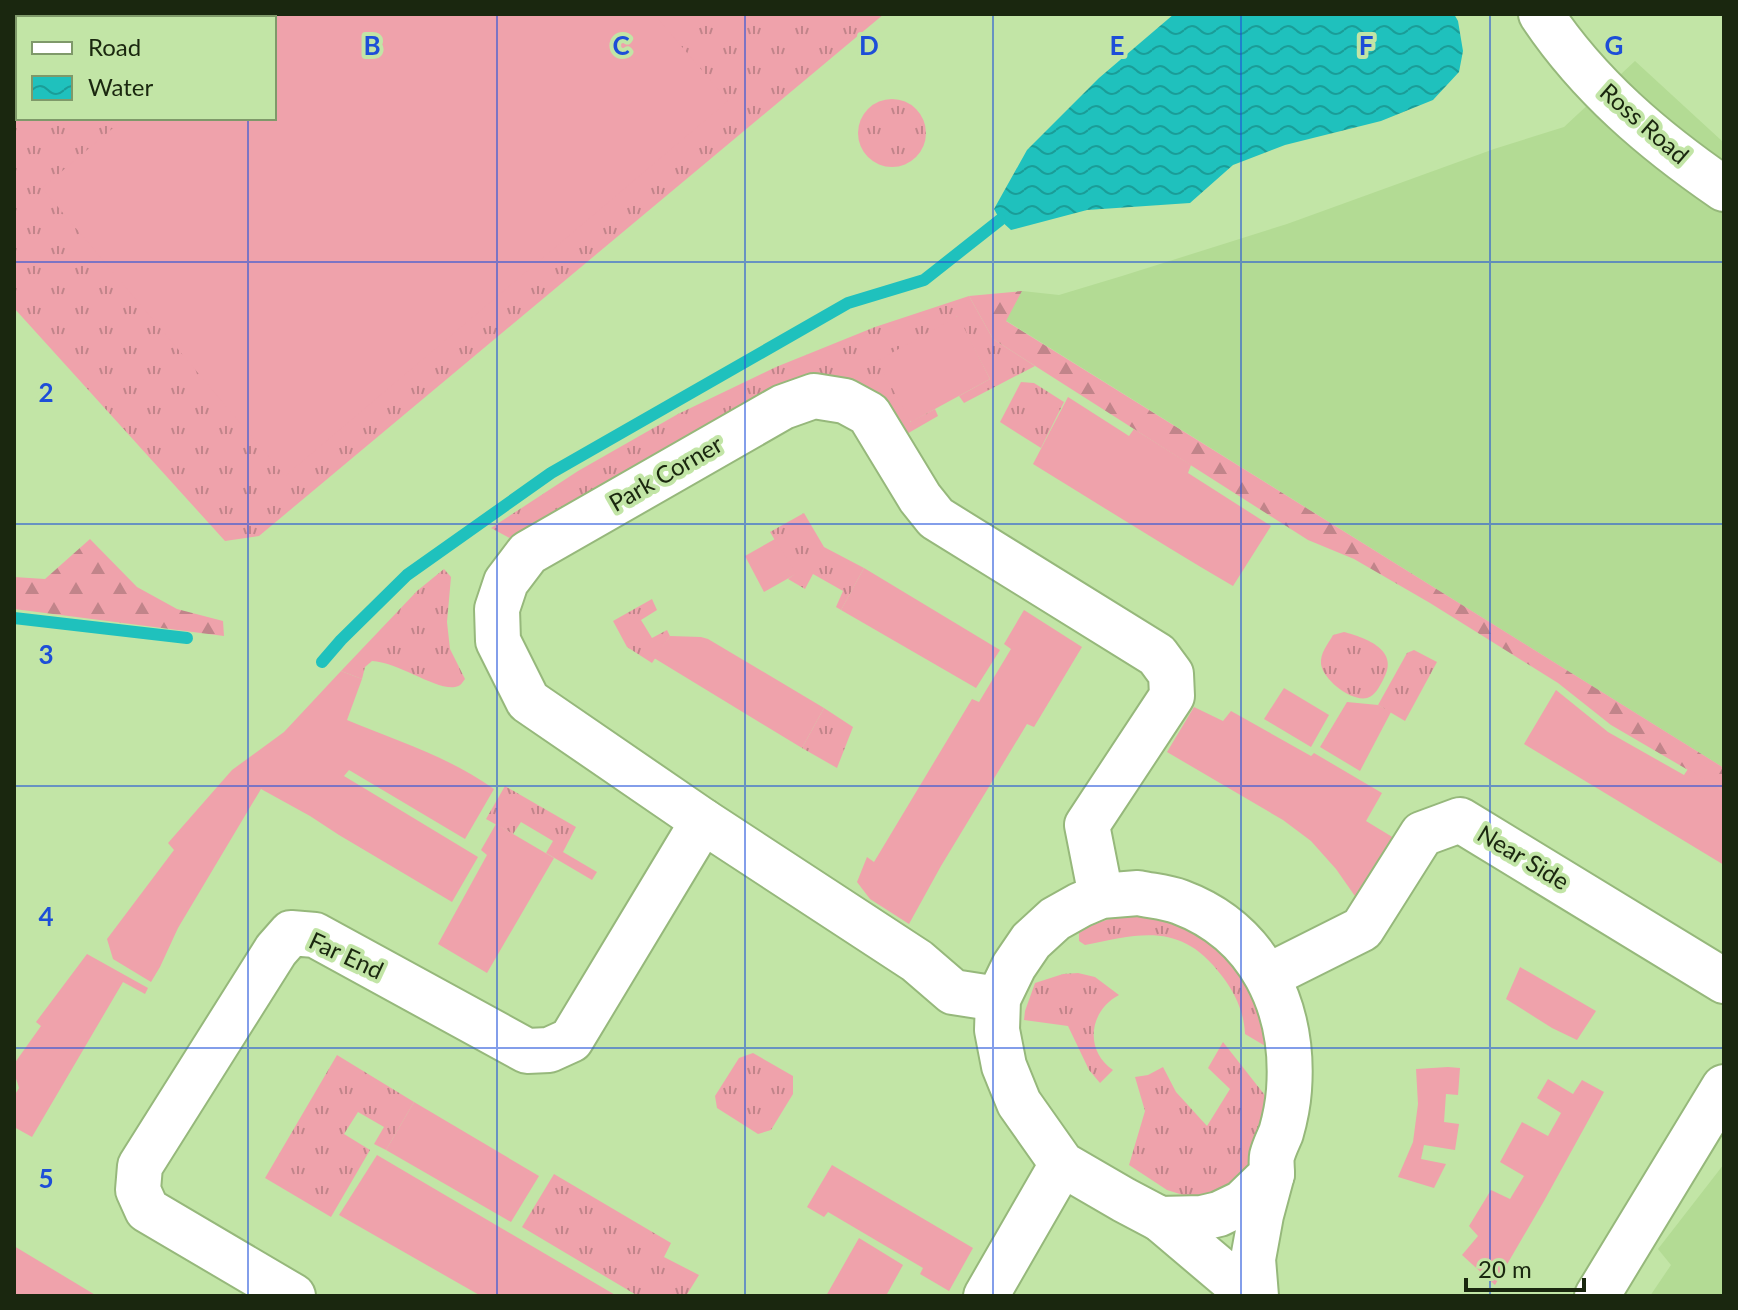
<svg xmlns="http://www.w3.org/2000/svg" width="1738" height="1310" font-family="Lato,sans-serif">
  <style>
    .built { fill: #b3db94 }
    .grass { fill: url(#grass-tufts) }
    .forest { fill: url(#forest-firs) }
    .garden { fill: #efa2ab }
    .water { fill: url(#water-waves) }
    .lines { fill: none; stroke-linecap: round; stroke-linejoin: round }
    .stream { stroke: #1fc1bd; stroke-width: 12 }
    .minor-casing { stroke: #96b87b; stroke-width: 48 }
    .minor { stroke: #fff; stroke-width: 44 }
    .grid { fill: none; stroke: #1d4ed8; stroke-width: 2; stroke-opacity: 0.55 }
    .labels { text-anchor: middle; stroke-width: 8; stroke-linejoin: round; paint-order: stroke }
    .street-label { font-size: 24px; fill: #1a270f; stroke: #c2e5a6 }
    .grid-label { font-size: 26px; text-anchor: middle; font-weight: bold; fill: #1d4ed8; stroke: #c2e5a6; stroke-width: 8; stroke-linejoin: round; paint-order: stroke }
  </style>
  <defs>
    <pattern id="grass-tufts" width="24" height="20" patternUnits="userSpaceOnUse" patternTransform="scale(2)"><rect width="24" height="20" fill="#efa2ab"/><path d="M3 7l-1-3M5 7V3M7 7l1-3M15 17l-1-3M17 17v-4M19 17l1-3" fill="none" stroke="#c1848a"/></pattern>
    <pattern id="forest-firs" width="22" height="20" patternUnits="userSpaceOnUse" patternTransform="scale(2)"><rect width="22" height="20" fill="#efa2ab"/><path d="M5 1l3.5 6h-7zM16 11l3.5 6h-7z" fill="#c1848a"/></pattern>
    <pattern id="water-waves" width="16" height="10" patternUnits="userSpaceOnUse" patternTransform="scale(2)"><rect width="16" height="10" fill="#1fc1bd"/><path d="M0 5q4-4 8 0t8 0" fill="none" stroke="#1a9d98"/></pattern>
  </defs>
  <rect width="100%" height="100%" fill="#c2e5a6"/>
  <g class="built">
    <polygon points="1635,61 1722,141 1724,140 1724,768 1005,320 1022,291 1059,295 1122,276 1287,224 1494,149 1564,127"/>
    <polygon points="1724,1164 1724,1296 1650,1296 1671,1265 1658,1249"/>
  </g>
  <g class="grass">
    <polygon points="157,14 884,14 259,536 225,541 14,308 14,122 20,118 274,118 274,18 153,18"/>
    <circle cx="892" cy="133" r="34"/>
    <polygon points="969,296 993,339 1035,366 964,403 959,396 990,379 957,316 910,422 935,409 938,416 905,435 837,382 519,543 491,528 578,471 678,414 776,367 875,327"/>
    <polygon points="1021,382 1034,383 1064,402 1041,448 1000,422"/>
    <polygon points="804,513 824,547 864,568 841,610 836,607 843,591 813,574 805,589 788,579 795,574 770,532"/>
    <path d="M444,569l7,8 -4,45 3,27 15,30c-4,5 -4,7 -10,8 -20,3 -57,-25 -83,-26l-7,6 -3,12 -21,-8 76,-80z"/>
    <polygon points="652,599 657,610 641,620 652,638 667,630 670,636 652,663 627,647 613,621"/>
    <path d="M1344,632c22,6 57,18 39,48 -4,7 -7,15 -16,18 -15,4 -44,-18 -46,-34 -1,-11 7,-20 12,-29z"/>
    <polygon points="1414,650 1437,662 1405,721 1378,705 1407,653"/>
    <polygon points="824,708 853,727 837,768 802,748"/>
    <polygon points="505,786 576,827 563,852 597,872 592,880 546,853 553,841 521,822 513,834 486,819"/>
    <path d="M1138,914l62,14 49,50 23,72 -27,-16c-1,-22 -10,-41 -23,-58 -40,-54 -80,-43 -137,-31l-6,-4v-8c18,-12 37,-17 59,-19z"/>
    <path d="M1078,973l17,4 24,18c-30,16 -35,55 -6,75l-13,13 -11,-13 -21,-44 -44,-6 1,-9 10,-28 28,-9z"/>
    <polygon points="1223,1042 1271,1103 1255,1158 1233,1188 1196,1199 1167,1190 1129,1165 1145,1111 1135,1077 1148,1075 1163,1067 1176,1092 1207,1126 1230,1089 1208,1068"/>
    <polygon points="753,1053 793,1076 793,1094 771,1130 758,1134 717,1108 715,1096 739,1058"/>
    <polygon points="337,1055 414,1102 386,1150 374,1144 384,1127 358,1112 344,1134 370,1150 331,1217 265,1178"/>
    <polygon points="554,1174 671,1243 664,1257 699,1275 686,1296 638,1296 522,1227"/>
  </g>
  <g class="forest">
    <polygon points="1022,291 1006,321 1724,768 1724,791 1611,725 1558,683 1430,603 1354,559 1308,540 993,339 969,296"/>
    <polygon points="90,539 137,587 177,609 223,621 224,636 14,609 14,577 45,579"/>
  </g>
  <g class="garden">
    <polygon points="248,14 654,14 728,101 285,476 42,188 125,118 274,118 274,18 243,18"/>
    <polygon points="958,316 990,379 911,422 877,361"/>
    <path d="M1068,397l61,39 5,-7 57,36 -3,8 83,53 -38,60c-67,-39 -133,-81 -200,-122z"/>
    <polygon points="775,539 796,574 764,592 745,556"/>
    <polygon points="864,568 1000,650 976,688 841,610"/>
    <polygon points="1024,610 1082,647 1034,727 1027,724 941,866 909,924 870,899 857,882 867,857 874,862 972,699 979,702 1011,649 1004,644"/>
    <polygon points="670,636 701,637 708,639 824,708 802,748 654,658"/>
    <path d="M341,671l21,8 -15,41c51,21 102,37 147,69l-29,50 -116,-69 -5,6 134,81 -26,45 -113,-67 -29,-19 -49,-27 -83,139 -18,39 -9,15 -38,-23 -6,-20 67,-89 -6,-7 64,-73 52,-38z"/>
    <polygon points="1284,688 1329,715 1311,747 1264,719"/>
    <polygon points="1556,690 1608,732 1684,775 1688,769 1724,791 1724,865 1524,744"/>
    <polygon points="1347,702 1378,705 1391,712 1360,771 1320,747"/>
    <polygon points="1194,707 1223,721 1231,711 1311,756 1314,753 1382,793 1366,821 1394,838 1357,899 1336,869 1311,841 1283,820 1167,752"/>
    <polygon points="496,824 554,858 487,973 438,944 487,855 481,850"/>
    <polygon points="87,954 148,988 145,994 123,982 32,1137 14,1127 14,1096 19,1088 14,1072 14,1064 41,1026 36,1022"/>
    <polygon points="1520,967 1596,1011 1577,1040 1552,1028 1506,999"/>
    <polygon points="1448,1067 1460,1068 1458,1095 1446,1094 1444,1122 1459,1124 1455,1150 1424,1145 1421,1159 1446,1164 1434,1188 1398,1177 1413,1142 1418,1104 1416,1069"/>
    <polygon points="1548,1079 1573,1094 1582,1080 1604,1092 1544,1201 1495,1285 1462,1255 1478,1236 1469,1226 1491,1190 1510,1199 1524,1176 1500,1162 1522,1122 1548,1136 1561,1113 1537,1098"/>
    <polygon points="414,1102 539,1176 511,1222 386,1150"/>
    <polygon points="377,1155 617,1296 481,1296 339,1215"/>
    <polygon points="832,1165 973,1248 949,1291 920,1274 923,1268 828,1212 824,1217 807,1207"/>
    <polygon points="859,1238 903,1265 887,1294 886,1296 826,1296"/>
    <polygon points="14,1246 97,1296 14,1296"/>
  </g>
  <polygon class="water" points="1174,14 1454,14 1458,21 1463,51 1459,72 1433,100 1381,121 1285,145 1233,165 1190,203 1087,210 1011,230 1000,220 994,209 1027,150 1099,78"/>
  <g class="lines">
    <g class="stream">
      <polyline points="73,18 78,14"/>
      <polyline points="14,64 18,60"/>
      <polyline points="14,618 187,638"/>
      <polyline points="322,662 341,640 407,575 551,473 848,303 924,280 1000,220"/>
    </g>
    <g class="minor-casing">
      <g id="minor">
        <path d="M1541,14c48,72 113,127 183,175"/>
        <path d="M1138,893c14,3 29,4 42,9 80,30 115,106 109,188 -1,14 -4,29 -8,43 -3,7 -7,15 -9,23 -1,5 0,12 0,18l-30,29 -23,11 -17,4 -42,1 -36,-19 -62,-36 -43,-61 -15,-37 -7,-36 1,-31 16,-33 17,-25 24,-22 25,-14 21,-9z"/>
        <polyline points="1268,976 1362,929 1422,834 1460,820 1724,981"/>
        <polyline points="998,999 953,992 917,961 703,821 528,701 498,641 497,609 506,582 528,553 783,407 814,396 845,401 869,414 920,498 936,518 1157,655 1171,674 1172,696 1087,825 1101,896"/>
        <polyline points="1160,1219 1251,1296"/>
        <polyline points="293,1296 147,1210 138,1190 140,1166 276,950 291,933 315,935 527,1051 549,1050 571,1040 703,821"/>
        <polyline points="986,1296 1062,1164"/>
        <polyline points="1256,1296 1253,1259 1261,1215 1272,1174"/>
        <polyline points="1597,1296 1724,1087"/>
      </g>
    </g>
    <use href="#minor" class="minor"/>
  </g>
  <path class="grid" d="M248,14v4M497,14v1282M745,14v1282M993,14v1282M1241,14v1282M1490,14v1282M248,118v1178M14,262h1710M14,524h1710M14,786h1710M14,1048h1710"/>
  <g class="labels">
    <g class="street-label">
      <text transform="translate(1644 124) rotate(41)" y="8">Ross Road</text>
      <text transform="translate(666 474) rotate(-30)" y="8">Park Corner</text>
      <text transform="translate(1523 858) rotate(31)" y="8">Near Side</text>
      <text transform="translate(346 956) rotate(25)" y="8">Far End</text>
    </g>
  </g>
  <g class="grid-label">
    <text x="372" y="55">B</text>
    <text x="621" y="55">C</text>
    <text x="869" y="55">D</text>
    <text x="1117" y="55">E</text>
    <text x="1366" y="55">F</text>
    <text x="1614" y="55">G</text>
    <text x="46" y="402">2</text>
    <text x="46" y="664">3</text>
    <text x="46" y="926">4</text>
    <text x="46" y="1188">5</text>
  </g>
  <rect width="1738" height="1310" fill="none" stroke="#1a270f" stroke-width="32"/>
  <rect x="16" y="16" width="260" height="104" fill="#c2e5a6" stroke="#7f996a" stroke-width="2"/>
  <rect x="32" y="42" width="40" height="12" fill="#ffffff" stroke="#7f996a" stroke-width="2"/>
  <text x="88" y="56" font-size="24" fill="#1a270f">Road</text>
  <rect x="32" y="76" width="40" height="24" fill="url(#water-waves)" stroke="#7f996a" stroke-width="2"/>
  <text x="88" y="96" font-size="24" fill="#1a270f">Water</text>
  <path d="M1466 1278v12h118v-12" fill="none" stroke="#1a270f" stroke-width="4"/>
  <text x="1478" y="1278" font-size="24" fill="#1a270f" stroke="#c2e5a6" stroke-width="6" paint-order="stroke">20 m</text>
</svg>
